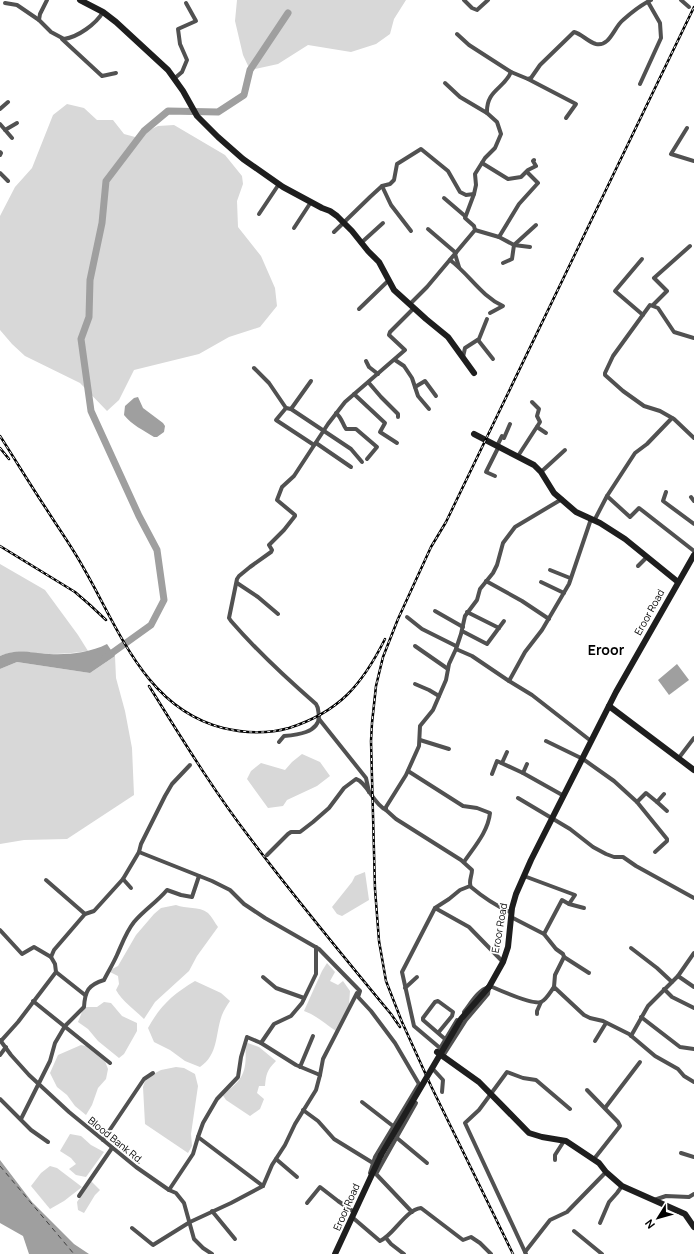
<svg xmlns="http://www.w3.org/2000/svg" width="694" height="1254" font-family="Manrope,sans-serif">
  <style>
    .green { fill: #d8d8d8 }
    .water { fill: #9f9f9f }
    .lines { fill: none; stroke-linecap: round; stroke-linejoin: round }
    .river { stroke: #9f9f9f; stroke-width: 7 }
    .ferry { stroke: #404040; stroke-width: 1; stroke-dasharray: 5 4; stroke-linecap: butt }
    .street { stroke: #515151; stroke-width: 4 }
    .secondary { stroke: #1e1e1e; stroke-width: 6 }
    .rail-casing { stroke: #000; stroke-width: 2.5 }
    .rail { stroke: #fff; stroke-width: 1; stroke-dasharray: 3; stroke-linecap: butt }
    .secondary-bridge { stroke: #1e1e1e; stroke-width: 6 }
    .labels { text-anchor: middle; stroke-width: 3.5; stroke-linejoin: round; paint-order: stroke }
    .street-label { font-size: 10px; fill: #000; stroke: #fff }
    .district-label { font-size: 14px; font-weight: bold; fill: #000; stroke: #fff }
  </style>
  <rect width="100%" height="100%" fill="#fff"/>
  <g class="green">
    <polygon points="237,0 406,0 394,19 390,34 376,44 351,52 308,45 278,64 250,70 243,55 235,21"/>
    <polygon points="67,104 84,108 97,120 113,120 124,134 135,137 158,126 174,125 225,155 242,176 243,184 237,201 238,227 261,256 275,288 277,306 260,327 229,337 199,354 134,370 119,400 107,411 80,383 25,356 12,344 0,330 0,216 15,187 32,168 53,115"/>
    <path d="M0,564l45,26 33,45 10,16c-13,2 -25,3 -38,3 -20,0 -29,-6 -50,2z"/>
    <polygon points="115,656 116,678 125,711 132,748 134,795 67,839 24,840 0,844 0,669 17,662 90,673"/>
    <polygon points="302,754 320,762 330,776 317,786 287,800 283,806 268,808 247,779 251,771 261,763 285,770 292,762"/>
    <polygon points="365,872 369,900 342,916 337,914 332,907 352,882 355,876"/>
    <path d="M176,905c10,4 23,1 32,8 4,4 7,10 10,14l-21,29 -8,15 -34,31 -11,17c-10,-10 -21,-17 -28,-29l3,-6 -1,-8 -10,-5 10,-5 18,-31 18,-21 7,-6z"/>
    <path d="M327,963l8,9 -5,9 8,4 5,-4 7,10 -1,14 -13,26c-11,-7 -20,-16 -32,-20l18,-40z"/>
    <path d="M195,981l26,12 9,8c-3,4 -6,9 -8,14 -7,19 -3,39 -22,52l-15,-6 -15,-11 -16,-8 -6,-14c12,-22 25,-34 47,-47z"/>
    <polygon points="104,1002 111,1003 122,1016 137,1023 137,1031 124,1054 119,1058 98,1041 88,1029 78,1022 84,1007 97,1007"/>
    <path d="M245,1042l14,5 17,14c-9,9 -10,13 -11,25h-6l-2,7 7,6 -4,10 -10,7 -24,-16 -4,-6c24,-14 25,-26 23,-52z"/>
    <polygon points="81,1045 94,1048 103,1056 108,1069 106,1079 98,1088 92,1105 86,1115 75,1106 67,1095 57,1087 50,1073 58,1055"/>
    <polygon points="176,1067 184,1068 195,1074 198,1086 191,1134 192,1146 188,1153 145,1124 143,1087 146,1078 161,1070"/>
    <polygon points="70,1134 81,1136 91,1145 104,1152 86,1177 76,1175 69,1169 76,1164 71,1158 60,1151"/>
    <polygon points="50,1166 57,1168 82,1187 64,1201 50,1209 31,1186 41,1173"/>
    <polygon points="91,1181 100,1190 95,1195 84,1213 78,1210 77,1202"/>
  </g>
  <g class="water">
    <path d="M138,397l5,11 20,15 2,3 -1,6 -7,5h-3c-11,-7 -22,-12 -30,-22l1,-9 9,-8z"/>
    <path d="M107,644l8,12 -25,17 -73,-11 -17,7v-13c19,-8 30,-3 49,-2 19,1 40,-1 58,-10z"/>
    <polygon points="677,664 689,680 669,695 658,680"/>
    <polygon points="0,1160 32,1202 74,1244 89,1254 29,1254 23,1236 0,1223"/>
  </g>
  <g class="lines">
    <polyline class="river" points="105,658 151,625 164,600 157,550 139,516 91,411 81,339 89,317 90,280 102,223 106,181 144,131 168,111 218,112 244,95 250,70 288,13"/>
    <polyline class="ferry" points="0,1166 74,1254"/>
    <g class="street">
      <path d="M47,0l-7,14 -1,6 12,12 13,7c14,-2 32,-15 39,-27"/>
      <polyline points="464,0 472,8 477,10 488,0"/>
      <polyline points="681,0 689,7"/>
      <polyline points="5,3 17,5 39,20"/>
      <polyline points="457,34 469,45 511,72"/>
      <polyline points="62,39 102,76 116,73"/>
      <polyline points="175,78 182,72 187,60 180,44 178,29 196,21 186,3"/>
      <polyline points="528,79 576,104 566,118"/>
      <polyline points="445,83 460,97 487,113"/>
      <polyline points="640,84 661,38 660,23 648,2"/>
      <polyline points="0,109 8,102"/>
      <polyline points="0,124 12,138"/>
      <polyline points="687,128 671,154 694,161"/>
      <polyline points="5,130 17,123"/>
      <polyline points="0,152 1,153 0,155"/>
      <polyline points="482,163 508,179 521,177 528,170 536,166 533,161 534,160"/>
      <polyline points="527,172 538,183 519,204 499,237 514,245 536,225"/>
      <polyline points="0,173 8,181"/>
      <polyline points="382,186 391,205 411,231"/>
      <polyline points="444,198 465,216"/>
      <polyline points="259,214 279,184"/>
      <polyline points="294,228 311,202"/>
      <polyline points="428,229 456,253"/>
      <polyline points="475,230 499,237"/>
      <path d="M334,232l36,-35 12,-11 8,-2 4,-4 3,-16 24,-15 27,22 12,21 6,3 8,-1 2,-9 -1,-11 10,-16 10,-10 6,-14 -4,-12 -10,-9c-1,-23 17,-24 24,-41l17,7 3,-1 9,-13 34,-33c8,2 14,10 22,12 14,3 18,-17 27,-24 9,-8 18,-15 28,-20"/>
      <polyline points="361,243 383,223"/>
      <polyline points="455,254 459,267"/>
      <polyline points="642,259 615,291 643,315"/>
      <path d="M450,260c19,14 31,36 53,46l-13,7"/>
      <polyline points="503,263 512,259 514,245 530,247"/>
      <polyline points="410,304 427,287 475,230 474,226 465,218 474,194"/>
      <polyline points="653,305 667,291 654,278 690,246"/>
      <polyline points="359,309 389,280"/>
      <polyline points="694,338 674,332 658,308 650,305 613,356 605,373 605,375 623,391 644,406 660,411 674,419 694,438"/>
      <polyline points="478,340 493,359"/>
      <polyline points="463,357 465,348 479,339 487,319"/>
      <polyline points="395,360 404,366 412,378 418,396 429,409"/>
      <polyline points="366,361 369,367 378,374"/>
      <polyline points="254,368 269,383 286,408"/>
      <polyline points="311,381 291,409 351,449 362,462"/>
      <polyline points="369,383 381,397 398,414 398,417"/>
      <polyline points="415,387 425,381 436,396"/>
      <polyline points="354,394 385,423 380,432 397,443"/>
      <polyline points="291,409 286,408 276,420 314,445"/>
      <path d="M336,413c6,5 6,10 10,16h10l21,18 -10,12"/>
      <polyline points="537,427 546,433"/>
      <polyline points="316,443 351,467"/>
      <polyline points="497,446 502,436 504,438 510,424"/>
      <polyline points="518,456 540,422 537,416 539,409 532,402"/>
      <polyline points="541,472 565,450"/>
      <polyline points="495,476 486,472 499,446"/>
      <polyline points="666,492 663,501 694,524"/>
      <polyline points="607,496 635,453 647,444 672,418"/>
      <polyline points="691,497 694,501"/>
      <polyline points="594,521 607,496 630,517 639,508 694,551"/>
      <polyline points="638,566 646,558"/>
      <polyline points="550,570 570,578"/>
      <polyline points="486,581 522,601 549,619"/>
      <polyline points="541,582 564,593"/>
      <polyline points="237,583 258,597 278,614"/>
      <polyline points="435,611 463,627"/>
      <polyline points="467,612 499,628"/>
      <polyline points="407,617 422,629 456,646"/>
      <polyline points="462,631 487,644 504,621"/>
      <polyline points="415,646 448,669"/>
      <polyline points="456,649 461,634 465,616 477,600 480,589 493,573 497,565 503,543 515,527 562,499"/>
      <polyline points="509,681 525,652 542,630 569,584 591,519"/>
      <polyline points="415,684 429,690 439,696"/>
      <polyline points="319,719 366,778 369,792"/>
      <polyline points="420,740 449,749"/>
      <polyline points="546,741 583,759 614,781 637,802 646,793 657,802 664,794"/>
      <path d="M279,742l5,-6c12,-1 35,-3 35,-20 -1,-4 0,-8 -3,-12 -30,-26 -59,-53 -85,-83l-2,-3 8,-39 2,-3 11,-9 21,-15 1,-2 -3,-5 15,-15 11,-14v-1l-18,-15 5,-13 12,-11 34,-52 17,-22 60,-52 -16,-15 1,-3 24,-24"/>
      <polyline points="678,759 694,738"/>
      <polyline points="502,763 507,752"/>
      <path d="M408,771l55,35 14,2 13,5c-2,19 -16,34 -26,49"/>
      <polyline points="523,773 527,764"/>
      <polyline points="492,774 497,761 523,773 564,796"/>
      <polyline points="518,798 570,829 593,847 606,854 614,857 623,857 636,866 694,898"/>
      <polyline points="637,802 667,839 667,841 655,852"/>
      <polyline points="657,802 667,811"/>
      <polyline points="139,852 141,844 165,796 172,784 190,765"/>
      <path d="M267,855l21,-21 3,-2h9l13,-10 16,-14 15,-20 12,-9c11,3 17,25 30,31"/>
      <polyline points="524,876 575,895 569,904 562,900 544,934"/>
      <polyline points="123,879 131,888"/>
      <polyline points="46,880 85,914"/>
      <polyline points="569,904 584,908"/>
      <polyline points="435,908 449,899 460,890 470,886"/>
      <path d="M512,913c-16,-7 -28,-15 -41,-26 -3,-5 1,-11 1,-17l-11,-10 -65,-41 -10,-9v-3l20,-32 13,-29 1,-20 13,-16 13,-30 3,-16 7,-15 16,7 37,25 23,14 59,46"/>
      <polyline points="511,917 544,934 556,949 563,954 564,957 555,975 554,987"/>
      <polyline points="0,930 22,954 34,947 51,957 54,950 85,914 94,911 123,879 139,852 212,881 230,890 244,904 265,918 319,949 360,991 358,997 371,1011 395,1043 419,1084 375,1157 370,1173"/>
      <polyline points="631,948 657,968 672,982"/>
      <polyline points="564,957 589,973"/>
      <polyline points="56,972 85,995"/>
      <polyline points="678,976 694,987"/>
      <polyline points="263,977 276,988 304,998"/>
      <path d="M490,986c9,4 43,19 51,16 5,-2 10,-11 13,-15l30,28 6,3 13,3 26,13 26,22 23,13 6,7 10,6"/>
      <polyline points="405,988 417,977"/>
      <polyline points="664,989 672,997 694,1008"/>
      <polyline points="33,1001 110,1063"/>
      <polyline points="537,1014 537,1011 541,1002"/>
      <polyline points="641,1017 680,1047 694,1049"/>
      <polyline points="438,1033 452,1016 453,1012 438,1001 435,1002 423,1018 423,1020 445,1039"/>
      <polyline points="631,1036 648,1006 678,976 694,953"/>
      <polyline points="0,1040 11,1055 29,1075 69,1112 136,1167 169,1190 176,1193 184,1203 194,1239 203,1248 212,1254"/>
      <polyline points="1,1041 18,1022 56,972 55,964 51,957"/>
      <polyline points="595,1041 606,1023"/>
      <polyline points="261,1043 296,1065 320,1075 316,1090 295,1124 285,1145 272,1165 263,1186"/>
      <polyline points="440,1048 414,1026 402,972 435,908 469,927 503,962"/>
      <polyline points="439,1050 457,1020"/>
      <polyline points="0,1055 6,1047"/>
      <path d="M443,1056l23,-36 22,-26 1,-7c-11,3 -18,16 -25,25"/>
      <polyline points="300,1067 313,1036"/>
      <polyline points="432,1068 443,1080 442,1092"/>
      <polyline points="320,1075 323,1059 357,993"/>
      <polyline points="587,1090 618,1122 620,1126 594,1159"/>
      <polyline points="0,1099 31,1130 48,1142"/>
      <polyline points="411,1100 416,1103 376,1174 412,1212"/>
      <polyline points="362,1102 393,1126"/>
      <polyline points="605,1108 640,1062"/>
      <polyline points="303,1110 318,1121 334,1139 373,1163"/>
      <path d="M21,1119l29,-58 5,-18 10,-17 19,-19c1,-16 4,-22 20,-27 4,-8 9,-16 13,-25 5,-11 9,-23 17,-33 10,-12 23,-20 33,-32l14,5 11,2 7,-21"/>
      <polyline points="397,1138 427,1163"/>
      <polyline points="103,1140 144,1079 153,1073"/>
      <polyline points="681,1153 694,1157"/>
      <polyline points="276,1159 297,1177"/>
      <polyline points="555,1160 555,1155 564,1141"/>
      <polyline points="169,1190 193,1154 198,1137"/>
      <polyline points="79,1196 112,1148"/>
      <polyline points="654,1200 666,1196 689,1197 694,1194"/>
      <polyline points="307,1203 320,1187 338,1201 354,1212"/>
      <polyline points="212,1211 235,1239"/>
      <path d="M352,1217l28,24c14,-6 25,-31 41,-33l42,32 8,-3 9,6 11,11"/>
      <polyline points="600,1223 609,1202 617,1193 622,1186"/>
      <polyline points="132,1228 153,1245 190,1222 231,1203 263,1186 198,1137 203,1123 217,1099 238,1077 241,1057 247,1037 261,1043 274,1024 291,1016 302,1003 316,974 316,947"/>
      <polyline points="574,1231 602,1254"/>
      <polyline points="386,1238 391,1244 404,1254"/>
      <polyline points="525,1252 550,1220 567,1212 606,1172"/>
      <polyline points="526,1254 465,1123 479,1110 507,1072 523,1078 536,1080 570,1109"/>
    </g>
    <g class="secondary">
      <polyline points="80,0 103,12 116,22 168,70 183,91 197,116 218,137 243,159 283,187 322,208 330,211 337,216 352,231 368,251 379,262 394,290 426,319 448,337 474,373"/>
      <polyline points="474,434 534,465 541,472 554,493 576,512 600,523 625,539 678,582"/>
      <polyline points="609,706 694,770"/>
      <polyline points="489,987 503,962 508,947 512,908 516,894 531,860 616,692 694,555"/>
      <polyline points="437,1052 479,1082 529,1133 542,1137 566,1141 599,1163 606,1172 622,1186 685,1214 694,1227"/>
      <polyline points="335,1254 381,1155"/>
    </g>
    <g class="rail-casing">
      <g id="rail">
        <path d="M0,436c16,25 31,50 47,74 12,19 25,37 36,57 36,62 62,141 140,161 21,5 45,6 66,0 50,-16 73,-43 96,-89"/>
        <polyline points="0,448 9,459"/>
        <polyline points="0,546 75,592 90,605 106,620"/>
        <path d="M149,686c32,51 64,104 101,152 45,60 93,118 141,176l9,13"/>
        <polyline points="513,1254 431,1086 402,1022 386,981 379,941 375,889 371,741 372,723 376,686 383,657 398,619 431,547 446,522 694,7"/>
      </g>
    </g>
    <use href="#rail" class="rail"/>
    <polyline class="secondary-bridge" points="381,1155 461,1019 489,987"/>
  </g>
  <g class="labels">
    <g class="street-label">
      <text transform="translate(649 612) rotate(-61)" y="4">Eroor Road</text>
      <text transform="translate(499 928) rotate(-80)" y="4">Eroor Road</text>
      <text transform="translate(116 1140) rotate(39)" y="4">Blood Bank Rd.</text>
      <text transform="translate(346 1207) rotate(-66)" y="4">Eroor Road</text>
    </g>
    <g class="district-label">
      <text x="606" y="655">Eroor</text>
    </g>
  </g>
  <g transform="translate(658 1218) rotate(233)" stroke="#ffffff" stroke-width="3" paint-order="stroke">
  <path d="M0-3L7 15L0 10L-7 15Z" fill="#000000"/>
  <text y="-6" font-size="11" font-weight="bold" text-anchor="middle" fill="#000000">N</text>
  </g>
</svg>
